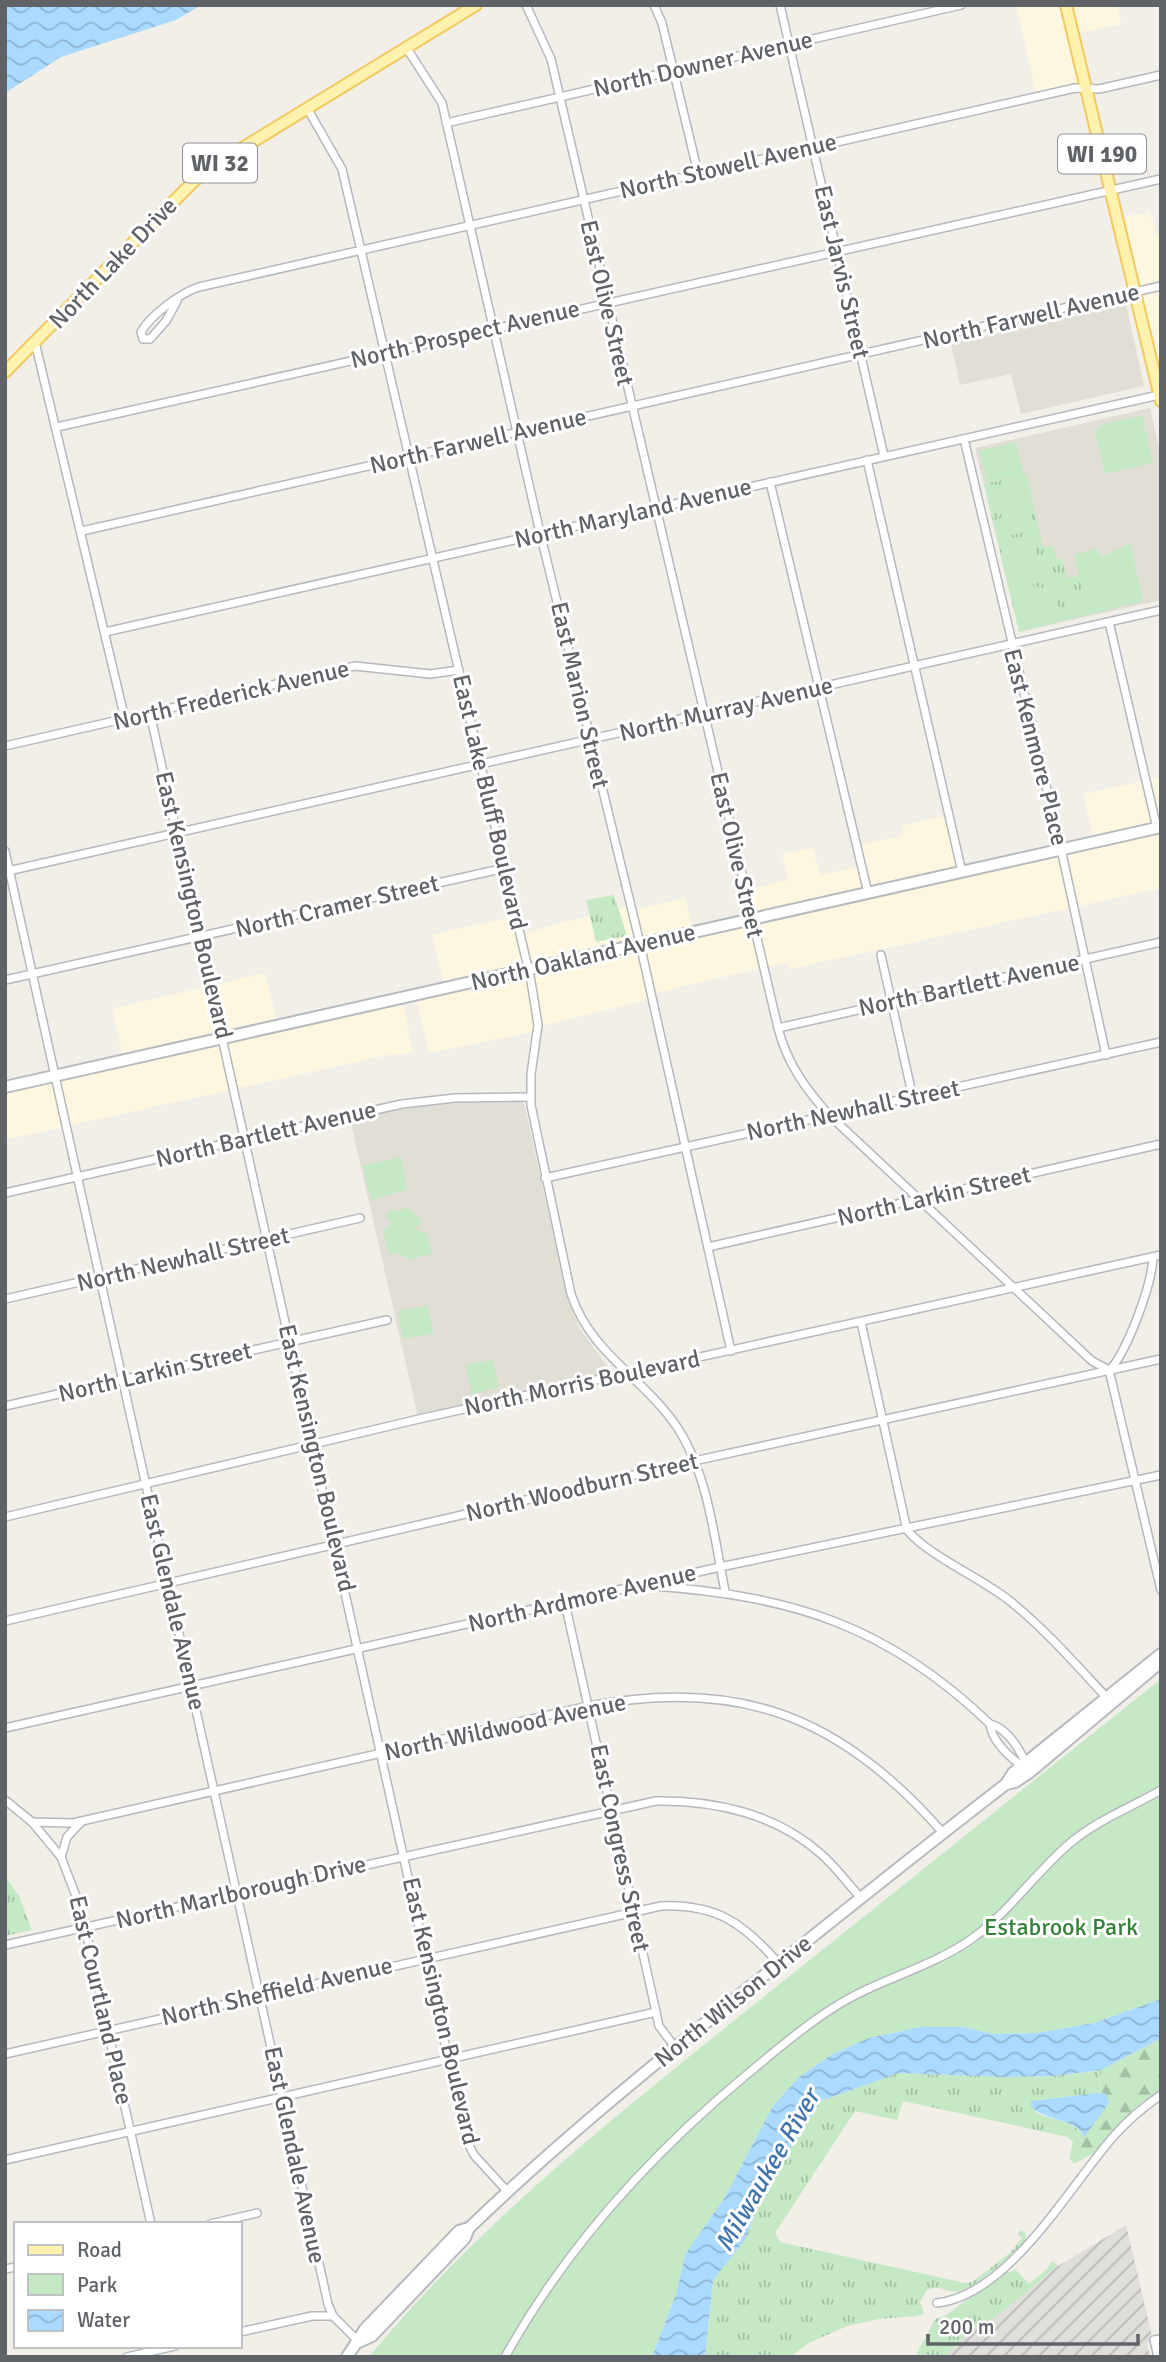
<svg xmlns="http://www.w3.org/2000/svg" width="1166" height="2362" font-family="Signika,sans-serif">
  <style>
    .commercial { fill: #fef7e0 }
    .industrial { fill: url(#industrial-furrows) }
    .education { fill: #e1ded6 }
    .grass { fill: url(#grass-tufts) }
    .forest { fill: url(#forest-firs) }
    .park { fill: #c5e8c5 }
    .water { fill: url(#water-waves) }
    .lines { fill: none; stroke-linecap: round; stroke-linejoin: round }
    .street-casing { stroke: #b5b8bc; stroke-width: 10 }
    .secondary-casing { stroke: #b6babf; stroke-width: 14 }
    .primary-casing { stroke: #f2c960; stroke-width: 14 }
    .street { stroke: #fff; stroke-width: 7 }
    .secondary { stroke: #fff; stroke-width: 10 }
    .primary { stroke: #fff2af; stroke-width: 10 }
    .labels { text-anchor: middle; stroke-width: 6; stroke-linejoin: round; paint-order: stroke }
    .shield { fill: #fff; stroke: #8f9295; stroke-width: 2 }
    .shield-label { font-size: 23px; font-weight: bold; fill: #5f6368 }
    .street-label { font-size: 24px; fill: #5f6368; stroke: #fff }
    .park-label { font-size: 24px; fill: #348238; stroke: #fff }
    .water-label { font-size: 26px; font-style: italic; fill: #4174aa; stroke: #fff }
  </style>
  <defs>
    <pattern id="industrial-furrows" width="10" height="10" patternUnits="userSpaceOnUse" patternTransform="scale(1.75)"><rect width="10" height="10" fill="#e0deda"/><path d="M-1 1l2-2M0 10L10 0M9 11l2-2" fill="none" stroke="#b9b8b5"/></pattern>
    <pattern id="grass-tufts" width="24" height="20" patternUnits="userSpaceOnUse" patternTransform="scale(1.75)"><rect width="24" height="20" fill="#c5e8c5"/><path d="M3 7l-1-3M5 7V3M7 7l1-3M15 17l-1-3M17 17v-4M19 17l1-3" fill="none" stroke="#a3c0a4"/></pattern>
    <pattern id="forest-firs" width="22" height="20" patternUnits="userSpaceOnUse" patternTransform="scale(1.75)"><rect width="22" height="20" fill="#c5e8c5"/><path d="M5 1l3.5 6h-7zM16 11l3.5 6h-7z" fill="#a3c0a4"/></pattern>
    <pattern id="water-waves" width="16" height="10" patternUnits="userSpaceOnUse" patternTransform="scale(1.75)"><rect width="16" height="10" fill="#aadaff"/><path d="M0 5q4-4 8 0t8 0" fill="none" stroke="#8eb4d2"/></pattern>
  </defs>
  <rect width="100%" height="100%" fill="#f1efe8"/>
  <g class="commercial">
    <polygon points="1016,5 1117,5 1121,24 1073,34 1086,89 1037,97"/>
    <polygon points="1150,212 1156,235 1161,235 1161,401 1117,218"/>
    <polygon points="1161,777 1161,888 790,969 788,963 757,969 651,994 652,999 538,1027 537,1031 429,1053 415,995 445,989 432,935 515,916 521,934 630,905 632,911 685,898 694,932 752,919 745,890 788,880 782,854 813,848 820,875 859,866 855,846 903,835 901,826 949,815 962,872 1094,841 1083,794"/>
    <polygon points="265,973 278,1026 402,999 413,1053 388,1055 5,1140 5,1087 124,1061 112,1009"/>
  </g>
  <polygon class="industrial" points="1126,2225 1152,2336 1147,2343 1150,2357 944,2357 975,2327 987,2324 1058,2266"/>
  <g class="education">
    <polygon points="1126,304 1144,386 1021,414 1011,374 960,385 951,344"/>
    <polygon points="1150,408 1161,456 1161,600 1019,632 975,448"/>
    <polygon points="521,1102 524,1103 568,1301 580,1329 610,1370 606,1374 418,1417 350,1119 427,1104"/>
  </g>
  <g class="grass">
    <polygon points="1027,475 1043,547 1053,546 1056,559 1062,558 1067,578 1079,576 1088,615 1019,632 984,484"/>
    <polygon points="614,895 627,936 596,942 586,900"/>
    <polygon points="5,1876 19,1896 32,1930 5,1936"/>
    <path d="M1101,2070l-1,17 5,6 -70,7v12c15,8 42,9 49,25l-13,13 2,-8 -5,-5 -165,-36 -6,19 -42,-9 -80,122 5,9 185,41 7,-1 38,-29 12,-15 -4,-3 2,-5 5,2 2,9c-15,13 -49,46 -68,50 -12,3 -19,-8 -32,-1l-7,12 4,11 -6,3 -39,3 -32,7 -38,17 -19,14h-85l8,-77 32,-40 19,-50 57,-89 78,-28 101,4 55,-1z"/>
    <polygon points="1052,2261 1058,2266 987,2324 975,2327 944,2357 915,2357 935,2319 945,2316 1007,2270 1009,2273 1015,2269 1029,2284 1047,2269"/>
  </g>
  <polygon class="forest" points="1161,2038 1161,2089 1135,2108 1094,2153 1074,2164 1070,2159 1071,2150 1109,2103 1100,2088 1101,2070"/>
  <g class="park">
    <polygon points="1142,415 1153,463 1105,474 1095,431 1101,425"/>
    <polygon points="1016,442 1024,475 987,483 979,451"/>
    <polygon points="1021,489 1025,507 997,514 993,496"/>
    <polygon points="1026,512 1030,531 1002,537 998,519"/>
    <polygon points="1031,535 1036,554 1008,561 1003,542"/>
    <polygon points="1130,543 1143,601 1088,615 1074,555 1097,548 1102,558"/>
    <polygon points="1037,559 1041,578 1013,584 1009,566"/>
    <path d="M1028,585c25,2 30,12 33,36l-34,7 -9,-5 -7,-35z"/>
    <polygon points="401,1157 407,1190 371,1200 363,1166"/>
    <polygon points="406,1207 419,1218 421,1224 416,1226 417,1230 426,1233 432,1254 409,1260 398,1253 389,1254 383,1230 393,1223 385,1216 391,1209 397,1212"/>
    <polygon points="427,1306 434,1333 403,1339 398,1311"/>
    <polygon points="493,1360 499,1387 472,1394 465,1365"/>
    <path d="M1161,1679v320l-67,24 -57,10 -44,1 -29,-7h-43l-52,11 -38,17 -32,22 -26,29 -48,91 -39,56 -10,41 -24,63h-283c111,-135 247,-241 382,-350 137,-109 273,-219 410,-328z"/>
  </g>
  <g class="water">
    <polygon points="5,5 201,5 176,20 61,57 5,93"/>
    <polygon points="1161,1999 1161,2038 1101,2070 1055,2076 1000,2077 899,2073 821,2101 764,2190 745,2240 713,2280 705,2357 652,2357 676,2294 686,2253 725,2197 773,2106 799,2077 831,2055 869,2038 921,2027 964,2027 993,2034 1037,2033 1094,2023"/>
    <path d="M1098,2093h7l4,10 -25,34c-8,-20 -41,-15 -54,-32l1,-4z"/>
  </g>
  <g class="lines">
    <g class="street-casing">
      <g id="street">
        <path d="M526,5l25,54 227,969c9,35 27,60 50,86l264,247 17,9 52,220"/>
        <polyline points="654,5 662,23 698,173"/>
        <polyline points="780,5 884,456"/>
        <polyline points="406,47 442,103 538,524 638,935 731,1351"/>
        <path d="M307,108l35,61 189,812 7,44 -7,49v31l40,189c20,60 72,83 106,133 31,47 37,110 48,164"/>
        <polyline points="446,123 961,5"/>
        <path d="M177,301l-11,20 -16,18h-7l-2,-7c10,-17 39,-39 58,-45l876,-199 24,1 62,-14"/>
        <polyline points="35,342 125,719"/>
        <polyline points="57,427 1161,179"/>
        <polyline points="964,439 1061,849 1106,1055"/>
        <polyline points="867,460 962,872"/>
        <polyline points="770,482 868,893"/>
        <polyline points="82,531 1161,286"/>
        <polyline points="1109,622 1157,828"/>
        <polyline points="105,632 1159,395"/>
        <polyline points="150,713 466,2139 474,2155 507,2191"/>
        <polyline points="5,746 355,666 430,674 459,670"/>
        <polyline points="5,851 328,2304 333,2316 359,2342"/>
        <polyline points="8,871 1161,610"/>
        <polyline points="881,955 913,1098"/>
        <polyline points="5,980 505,868"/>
        <polyline points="778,1028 1161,942"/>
        <polyline points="545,1178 1161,1042"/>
        <polyline points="5,1193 402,1104 455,1098 530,1097"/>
        <polyline points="708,1247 1161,1144"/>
        <polyline points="5,1299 360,1218"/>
        <path d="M861,1322l46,208c23,27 73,47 103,71 37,30 67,65 100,100"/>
        <path d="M1110,1370c18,-21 42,-85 43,-113"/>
        <polyline points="5,1406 387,1320"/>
        <polyline points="5,1517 419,1419 1161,1255"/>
        <path d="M653,1586c139,10 234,39 337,138"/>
        <polyline points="565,1603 656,2012 659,2026 675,2047"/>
        <polyline points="5,1621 694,1461 1161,1359"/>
        <path d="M990,1724c20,5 32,30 40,48 -16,-11 -38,-29 -40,-48z"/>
        <polyline points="5,1728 720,1567 1161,1475"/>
        <polyline points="5,1800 32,1822 61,1857 81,1909 151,2224"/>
        <path d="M32,1822l41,1 516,-117c152,-29 254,12 354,127"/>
        <polyline points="61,1857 67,1837 81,1822"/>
        <path d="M5,1945l651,-144c59,-1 120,13 165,53 15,13 27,30 40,44"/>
        <path d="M5,2054l656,-148c55,-2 83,17 118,58"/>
        <polyline points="5,2160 656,2012"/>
        <polyline points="210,2224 257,2213"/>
        <polyline points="5,2269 16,2267"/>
        <path d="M937,2303c72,-8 132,-116 176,-166 14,-16 30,-30 48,-42"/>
        <polyline points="240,2332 312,2316 333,2316"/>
        <polyline points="127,2357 175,2346"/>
        <path d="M505,2357c61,-110 144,-201 240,-281 28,-23 56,-48 88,-68 43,-28 95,-39 137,-68 39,-27 64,-66 99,-96 28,-24 61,-36 92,-54"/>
        <polyline points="1158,2357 1154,2340 1161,2339"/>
      </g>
    </g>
    <g class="secondary-casing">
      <g id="secondary">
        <polyline points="5,1087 1161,827"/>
        <polyline points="1006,1784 1013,1773 1161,1654"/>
        <polyline points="359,2342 372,2336 465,2238 469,2228"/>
        <path d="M347,2357l18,-28 94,-98 10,-3c88,-85 183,-162 278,-239 86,-69 172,-138 259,-205l9,-2 15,-10 131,-110"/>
      </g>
    </g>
    <g class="primary-casing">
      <g id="primary">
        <polyline points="1066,5 1161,401"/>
        <polyline points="5,372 195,180 231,155 476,5"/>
      </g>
    </g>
    <use href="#street" class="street"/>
    <use href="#secondary" class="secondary"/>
    <use href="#primary" class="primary"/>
  </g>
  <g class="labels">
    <g class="shield">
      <rect x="1058" y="134.5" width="88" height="39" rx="5"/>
      <rect x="183" y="143.5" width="74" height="39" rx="5"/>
    </g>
    <g class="shield-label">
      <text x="1102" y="162">WI 190</text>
      <text x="220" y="171">WI 32</text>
    </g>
    <g class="street-label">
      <text transform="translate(703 64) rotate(-13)" y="8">North Downer Avenue</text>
      <text transform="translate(728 166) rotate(-13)" y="8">North Stowell Avenue</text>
      <text transform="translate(113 263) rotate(-46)" y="8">North Lake Drive</text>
      <text transform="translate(842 272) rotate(77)" y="8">East Jarvis Street</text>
      <text transform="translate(607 303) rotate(77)" y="8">East Olive Street</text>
      <text transform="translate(1031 316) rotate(-13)" y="8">North Farwell Avenue</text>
      <text transform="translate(465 334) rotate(-13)" y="8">North Prospect Avenue</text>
      <text transform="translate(478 441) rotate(-13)" y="8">North Farwell Avenue</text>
      <text transform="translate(633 513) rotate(-13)" y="8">North Maryland Avenue</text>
      <text transform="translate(231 695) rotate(-13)" y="8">North Frederick Avenue</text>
      <text transform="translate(580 695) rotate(77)" y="8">East Marion Street</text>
      <text transform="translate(726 709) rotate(-13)" y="8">North Murray Avenue</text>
      <text transform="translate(1036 747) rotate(76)" y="8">East Kenmore Place</text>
      <text transform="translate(490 802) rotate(77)" y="8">East Lake Bluff Boulevard</text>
      <text transform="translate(737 855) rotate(77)" y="8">East Olive Street</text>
      <text transform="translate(194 905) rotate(77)" y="8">East Kensington Boulevard</text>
      <text transform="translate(337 906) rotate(-13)" y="8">North Cramer Street</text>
      <text transform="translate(583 957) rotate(-13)" y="8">North Oakland Avenue</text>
      <text transform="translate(969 985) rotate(-12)" y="8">North Bartlett Avenue</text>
      <text transform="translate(853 1110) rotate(-12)" y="8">North Newhall Street</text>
      <text transform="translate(266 1134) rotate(-13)" y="8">North Bartlett Avenue</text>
      <text transform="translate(934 1196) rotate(-13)" y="8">North Larkin Street</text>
      <text transform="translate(183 1259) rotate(-13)" y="8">North Newhall Street</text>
      <text transform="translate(155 1372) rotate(-13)" y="8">North Larkin Street</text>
      <text transform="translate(582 1383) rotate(-12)" y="8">North Morris Boulevard</text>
      <text transform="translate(317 1458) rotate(77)" y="8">East Kensington Boulevard</text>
      <text transform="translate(582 1487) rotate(-13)" y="8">North Woodburn Street</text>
      <text transform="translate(582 1598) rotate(-13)" y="8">North Ardmore Avenue</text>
      <text transform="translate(173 1602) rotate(77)" y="8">East Glendale Avenue</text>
      <text transform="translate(505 1727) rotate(-12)" y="8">North Wildwood Avenue</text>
      <text transform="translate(620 1848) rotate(78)" y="8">East Congress Street</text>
      <text transform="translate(241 1892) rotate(-13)" y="8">North Marlborough Drive</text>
      <text transform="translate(277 1991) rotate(-13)" y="8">North Sheffield Avenue</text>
      <text transform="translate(101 2000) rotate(77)" y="8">East Courtland Place</text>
      <text transform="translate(733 2001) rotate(-39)" y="8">North Wilson Drive</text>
      <text transform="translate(441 2011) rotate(77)" y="8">East Kensington Boulevard</text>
      <text transform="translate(295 2155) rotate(78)" y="8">East Glendale Avenue</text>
    </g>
    <g class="park-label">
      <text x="1061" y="1935">Estabrook Park</text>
    </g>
    <g class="water-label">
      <text transform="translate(767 2170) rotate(-60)" y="9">Milwaukee River</text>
    </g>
  </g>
  <rect width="1166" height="2362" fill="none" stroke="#5f6368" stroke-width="14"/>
  <rect x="14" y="2222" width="228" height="126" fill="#ffffff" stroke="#bfc1c3" stroke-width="2"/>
  <rect x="28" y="2245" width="35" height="10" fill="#fff2af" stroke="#bfc1c3" stroke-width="2"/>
  <text x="77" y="2257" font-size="21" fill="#5f6368">Road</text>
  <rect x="28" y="2274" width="35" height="21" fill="#c5e8c5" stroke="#bfc1c3" stroke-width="2"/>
  <text x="77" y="2292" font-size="21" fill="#5f6368">Park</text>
  <rect x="28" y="2310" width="35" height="21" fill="url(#water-waves)" stroke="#bfc1c3" stroke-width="2"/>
  <text x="77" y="2327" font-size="21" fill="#5f6368">Water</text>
  <path d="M928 2334v10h210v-10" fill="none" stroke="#5f6368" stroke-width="3.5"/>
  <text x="939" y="2334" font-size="21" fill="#5f6368" stroke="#ffffff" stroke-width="5" paint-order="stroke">200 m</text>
</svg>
